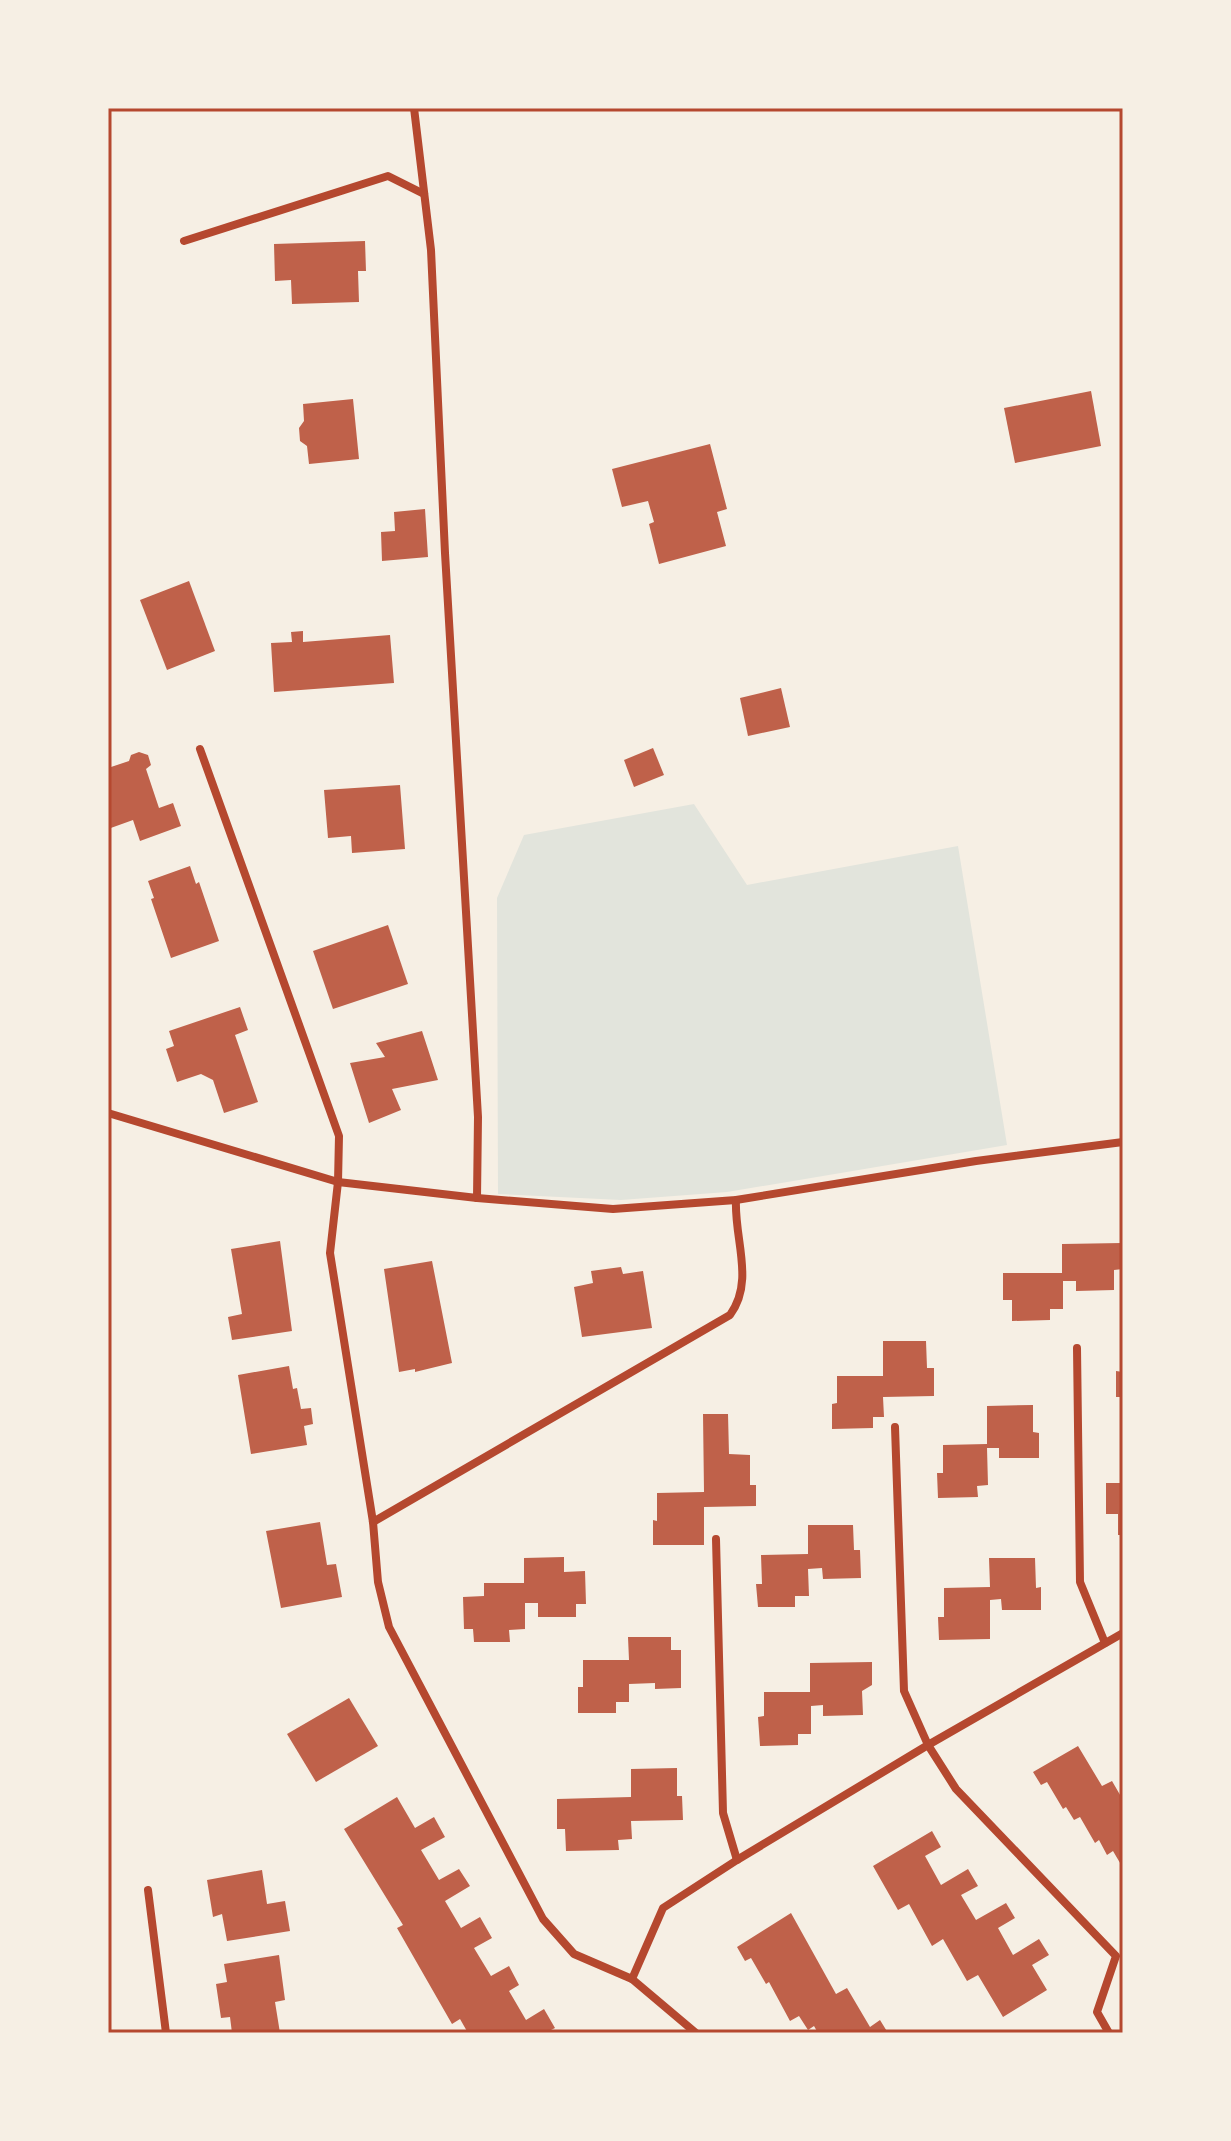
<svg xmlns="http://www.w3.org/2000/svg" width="1231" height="2141" font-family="Figtree,sans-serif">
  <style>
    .green { fill: #e2e4dc }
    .building { fill: #bf614a }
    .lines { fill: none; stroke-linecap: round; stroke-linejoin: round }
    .minor { stroke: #b5482f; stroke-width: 8 }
    .neatline { fill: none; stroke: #b5482f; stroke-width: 3 }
  </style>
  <rect width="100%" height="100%" fill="#f6efe4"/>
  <polygon class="green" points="694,804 747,885 958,846 1007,1145 727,1192 621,1200 498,1194 497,898 524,835"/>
  <g class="building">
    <polygon points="365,241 366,271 358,271 359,302 292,304 291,280 275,281 274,244"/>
    <polygon points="1091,391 1101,446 1015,463 1004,408"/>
    <polygon points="353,399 359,459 309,464 307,446 300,441 299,428 304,421 303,404"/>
    <polygon points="710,444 727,509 717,512 726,546 659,564 649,524 654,522 648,501 622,507 612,469"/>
    <polygon points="425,509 428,557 382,561 381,532 395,531 394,512"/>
    <polygon points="189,581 215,651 167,670 140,600"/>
    <polygon points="303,631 303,642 390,635 394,683 274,692 271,643 292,642 291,632"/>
    <polygon points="781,688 790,727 748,736 740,698"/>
    <polygon points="653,748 664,775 634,787 624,760"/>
    <polygon points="139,752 148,755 151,765 146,769 159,808 173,803 181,826 140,841 133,820 108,829 108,768 129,761 131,755"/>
    <polygon points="400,785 405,849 352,853 351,836 328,838 324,790"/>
    <polygon points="190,866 196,884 199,882 219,941 171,958 151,899 154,898 148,881"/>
    <polygon points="388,925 408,984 333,1009 313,951"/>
    <polygon points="240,1007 248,1030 235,1035 258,1102 224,1113 213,1080 201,1074 177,1082 166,1049 174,1046 169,1031"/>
    <polygon points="422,1031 438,1080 392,1089 401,1110 369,1123 350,1063 385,1057 376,1043"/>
    <polygon points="280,1241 292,1331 232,1340 228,1317 242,1314 231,1249"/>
    <polygon points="1122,1243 1123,1269 1114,1270 1114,1290 1076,1291 1076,1281 1063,1281 1063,1309 1050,1309 1050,1320 1012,1321 1012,1300 1003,1300 1003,1273 1062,1273 1062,1244"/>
    <polygon points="432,1261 452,1363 415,1372 415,1369 399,1372 384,1269"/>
    <polygon points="621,1267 623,1274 643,1271 652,1328 582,1337 574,1287 593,1283 591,1271"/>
    <polygon points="883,1341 926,1341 927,1368 934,1368 934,1396 883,1397 884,1417 873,1417 873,1428 832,1429 832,1404 837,1403 837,1376 883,1376"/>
    <polygon points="289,1366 293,1389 297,1388 301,1409 311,1408 313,1424 304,1426 307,1445 251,1454 238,1375"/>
    <polygon points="1116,1371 1123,1372 1123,1397 1116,1397"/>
    <polygon points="1033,1405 1033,1432 1039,1433 1039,1458 999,1458 999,1448 987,1448 988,1485 977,1486 978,1497 938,1498 937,1473 943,1473 943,1445 987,1444 987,1406"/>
    <polygon points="703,1414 728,1414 729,1454 750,1455 750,1485 756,1485 756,1506 704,1507 704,1545 653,1545 653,1520 657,1521 657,1493 704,1492"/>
    <polygon points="1106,1483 1123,1483 1123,1535 1118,1535 1118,1514 1106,1514"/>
    <polygon points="320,1522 327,1565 336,1564 342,1597 281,1608 266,1531"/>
    <polygon points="808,1525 853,1525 854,1550 860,1550 861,1578 823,1579 822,1568 808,1569 809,1596 795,1596 795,1607 758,1607 756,1584 762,1584 761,1555 808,1554"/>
    <polygon points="564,1557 564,1572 585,1571 586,1604 576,1604 576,1617 538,1617 538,1603 525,1603 525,1629 509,1630 510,1642 474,1642 473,1629 464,1629 463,1597 484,1596 484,1583 524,1583 524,1558"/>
    <polygon points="989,1558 1035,1558 1036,1588 1041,1587 1041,1610 1002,1610 1001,1599 990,1600 990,1639 939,1640 938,1617 944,1617 944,1588 990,1587"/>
    <polygon points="628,1637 671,1637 671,1650 681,1650 681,1688 655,1689 655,1683 629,1684 629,1702 616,1702 616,1713 578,1713 578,1687 583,1687 583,1660 629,1660"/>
    <polygon points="872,1662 872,1685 862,1691 863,1715 823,1716 823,1705 811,1706 811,1734 798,1734 798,1745 760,1746 758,1717 764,1716 764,1692 810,1692 810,1663"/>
    <polygon points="349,1698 378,1746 316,1782 287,1734"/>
    <polygon points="1078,1746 1102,1786 1112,1781 1123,1800 1123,1868 1113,1851 1107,1855 1099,1840 1095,1843 1080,1817 1074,1820 1066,1807 1063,1809 1047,1782 1041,1785 1033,1772"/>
    <polygon points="677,1768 677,1796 682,1796 683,1820 631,1821 632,1839 618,1840 619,1850 566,1851 565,1829 557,1829 557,1799 631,1797 631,1769"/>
    <polygon points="397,1797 415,1828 434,1817 445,1837 421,1850 439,1880 459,1869 470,1886 445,1901 461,1928 480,1917 492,1938 474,1948 491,1976 509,1966 519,1985 509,1991 526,2020 544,2009 555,2028 551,2030 553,2033 468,2033 460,2019 452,2024 397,1928 403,1925 344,1829"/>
    <polygon points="932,1831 941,1847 925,1856 941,1885 968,1869 978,1886 961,1895 976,1920 1006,1903 1015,1918 998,1928 1013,1955 1039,1939 1049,1955 1032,1965 1047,1990 1003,2017 978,1975 967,1981 943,1939 932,1946 909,1904 898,1910 873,1866"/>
    <polygon points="262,1870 267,1904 285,1901 290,1931 227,1941 222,1914 213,1917 207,1880"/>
    <polygon points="791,1913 836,1994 847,1988 870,2027 880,2020 888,2033 818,2033 814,2026 808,2030 799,2016 790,2021 769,1982 766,1984 751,1958 745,1961 737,1947"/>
    <polygon points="279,1955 285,2000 275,2002 280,2033 232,2033 230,2017 221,2018 216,1984 227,1982 224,1964"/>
  </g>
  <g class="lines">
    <g class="minor">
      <polyline points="414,108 431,250 445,553 478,1117 477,1198"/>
      <polyline points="184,241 388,176 424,194"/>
      <polyline points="200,749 339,1136 338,1182 330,1253 373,1522 378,1582 389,1627 543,1919 574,1954 632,1979"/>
      <polyline points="108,1113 338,1182 477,1198 613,1209 736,1200 976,1161 1123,1142"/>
      <polyline points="1077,1348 1080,1582 1105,1643"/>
      <polyline points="895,1427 904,1691 928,1745 956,1789 1116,1956 1097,2012 1109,2033"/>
      <path d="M373,1522l357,-207c25,-34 4,-76 6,-115"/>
      <polyline points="716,1539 723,1813 737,1860"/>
      <polyline points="148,1890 166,2033"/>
      <polyline points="696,2033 632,1979 663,1908 737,1860 928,1745 1123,1633"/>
    </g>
  </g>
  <rect width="1231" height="2141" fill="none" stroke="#f6efe4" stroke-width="220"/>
  <rect x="110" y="110" width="1011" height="1921" class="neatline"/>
</svg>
